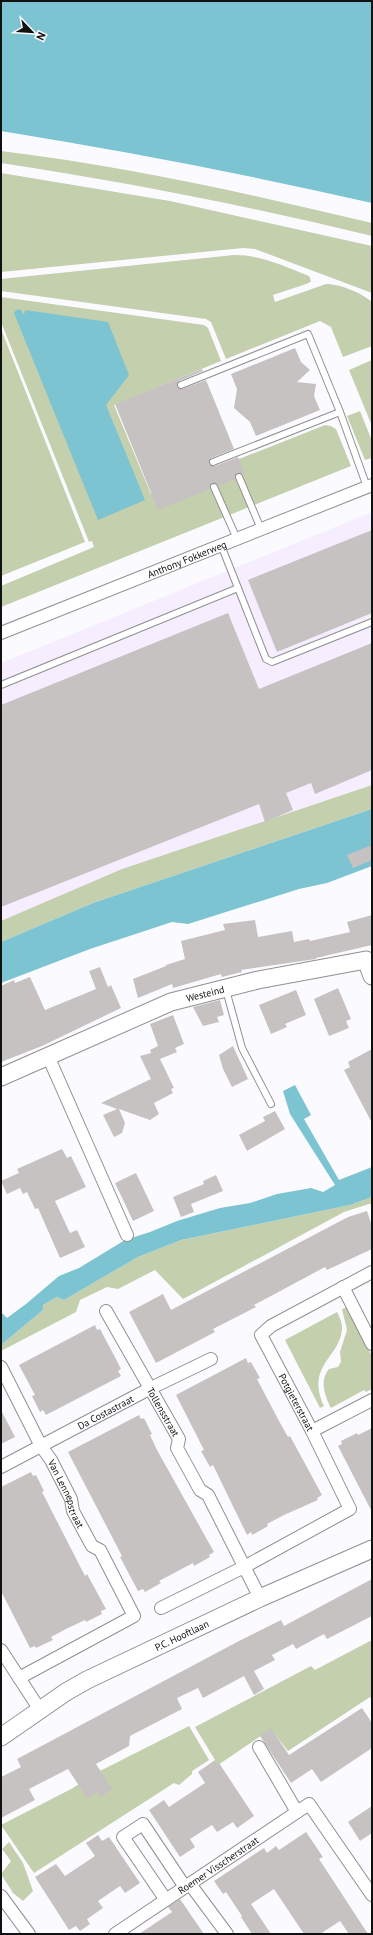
<svg xmlns="http://www.w3.org/2000/svg" width="373" height="1935" font-family="'PT Sans',sans-serif">
  <style>
    .industrial { fill: #f6eeff }
    .green { fill: #c3cfad }
    .water { fill: #7cc4d2 }
    .building { fill: #c7c2c2 }
    .lines { fill: none; stroke-linecap: round; stroke-linejoin: round }
    .lane-casing { stroke: #909093; stroke-width: 8 }
    .street-casing { stroke: #909093; stroke-width: 14 }
    .secondary-casing { stroke: #909093; stroke-width: 19 }
    .lane { stroke: #fff; stroke-width: 6 }
    .street { stroke: #fff; stroke-width: 12 }
    .secondary { stroke: #fff; stroke-width: 17 }
    .labels { text-anchor: middle; stroke-width: 3.5; stroke-linejoin: round; paint-order: stroke }
    .street-label { font-size: 10px; fill: #111112; stroke: #fbfbff }
  </style>
  <rect width="100%" height="100%" fill="#fbfbff"/>
  <polygon class="industrial" points="372,512 372,785 122,869 1,924 1,663"/>
  <g class="green">
    <path d="M1,151c125,15 249,43 371,72v13c-123,-30 -246,-54 -371,-73z"/>
    <polygon points="1,173 170,201 372,246 372,293 255,249 243,248 1,272"/>
    <path d="M234,255c27,0 50,11 75,21l2,5 -2,2 -36,12 2,7 51,-18c14,0 36,9 46,18v44l-29,11 -12,-30 -11,-6 -94,38 -15,-37 -5,-3 -205,-28v-12z"/>
    <polygon points="1,297 204,325 208,328 221,361 114,405 151,494 325,425 331,426 336,429 351,466 1,607 1,586 94,547 92,541 89,542 1,322"/>
    <polygon points="1,329 85,542 1,576"/>
    <polygon points="372,360 372,426 349,370"/>
    <polygon points="360,411 372,441 372,458 365,460 347,416"/>
    <polygon points="372,785 372,809 93,903 1,942 1,921 122,869"/>
    <polygon points="372,1197 372,1203 344,1212 183,1299 155,1270 118,1289 107,1287 80,1300 76,1312 1,1351 1,1345 43,1310 43,1305 57,1297 64,1300 138,1257 181,1240 350,1205"/>
    <path d="M347,1307l25,49v33l-6,3 -2,-2 -33,18c-6,-12 -12,-27 -2,-39l9,-2 3,-5 -1,-10 7,-22 -5,-21z"/>
    <path d="M337,1312c2,4 5,10 5,15 0,30 -37,37 -18,79l-4,2 -35,-68z"/>
    <polygon points="372,1640 372,1700 370,1697 288,1751 271,1729 218,1765 195,1727 311,1666 315,1670"/>
    <polygon points="189,1726 209,1760 192,1771 192,1774 179,1785 174,1783 34,1873 1,1825 73,1788 94,1774"/>
    <polygon points="9,1842 23,1863 33,1891 23,1901 13,1893 1,1874 11,1861 2,1849"/>
  </g>
  <g class="water">
    <path d="M1,1h371v202c-123,-28 -246,-52 -371,-72z"/>
    <polygon points="20,309 24,315 25,310 108,322 129,375 106,405 145,500 98,520 14,313 16,310"/>
    <polygon points="372,809 372,866 327,883 299,889 188,924 172,922 90,949 1,983 1,942 93,903"/>
    <polygon points="295,1085 311,1115 304,1119 339,1180 372,1167 372,1197 350,1205 181,1240 138,1257 64,1300 57,1297 43,1305 43,1310 1,1345 1,1312 7,1318 26,1304 59,1276 79,1268 125,1240 150,1232 177,1221 220,1208 250,1203 277,1194 311,1188 323,1192 335,1185 290,1114 283,1091"/>
  </g>
  <g class="building">
    <polygon points="295,348 301,362 310,370 297,382 316,384 314,396 320,410 256,436 250,422 234,408 237,389 231,374"/>
    <polygon points="202,369 203,371 179,381 177,386 182,389 206,380 234,449 211,458 209,464 215,466 238,457 245,475 238,473 235,475 235,479 218,486 213,483 210,485 210,489 158,510 115,404"/>
    <polygon points="372,530 372,613 277,652 248,580"/>
    <polygon points="228,613 259,689 372,643 372,770 315,794 311,783 286,793 293,810 265,822 259,804 1,907 1,705"/>
    <polygon points="372,845 372,860 353,868 347,855"/>
    <polygon points="372,915 372,945 316,958 316,959 241,970 242,972 222,977 221,974 173,988 172,984 138,998 133,979 166,966 166,965 185,959 181,941 225,930 223,924 255,920 258,937 292,931 294,942 309,939 310,941 350,932 347,922"/>
    <polygon points="100,967 108,987 111,985 121,1008 42,1046 1,1062 1,986 14,980 15,983 30,977 45,1010 96,989 89,971"/>
    <polygon points="338,988 351,1019 346,1021 349,1028 329,1036 314,999"/>
    <polygon points="296,990 306,1015 285,1024 287,1027 271,1034 259,1005"/>
    <polygon points="220,1000 224,1015 217,1017 219,1022 203,1026 193,1007"/>
    <polygon points="173,1015 184,1044 175,1048 177,1052 160,1059 174,1088 171,1089 173,1093 154,1103 159,1114 150,1120 119,1109 125,1123 122,1133 114,1137 103,1115 117,1109 101,1103 151,1079 140,1056 151,1053 150,1050 158,1046 150,1024"/>
    <polygon points="233,1046 248,1079 232,1087 223,1069 219,1055"/>
    <polygon points="372,1049 372,1123 344,1070 350,1067 348,1062"/>
    <polygon points="275,1111 285,1129 247,1151 239,1135 265,1121 263,1117"/>
    <polygon points="62,1149 67,1158 71,1156 86,1187 55,1201 70,1233 77,1230 85,1247 60,1258 38,1208 35,1209 27,1192 23,1194 20,1188 7,1194 1,1181 19,1173 17,1169"/>
    <polygon points="136,1173 154,1211 133,1221 115,1183"/>
    <polygon points="216,1175 223,1191 191,1204 194,1212 181,1217 173,1197 204,1184 203,1181"/>
    <polygon points="367,1211 372,1226 372,1249 327,1270 325,1267 271,1296 254,1305 256,1307 213,1329 215,1332 156,1363 129,1312 163,1294 171,1310 348,1217"/>
    <polygon points="95,1325 97,1330 100,1329 117,1361 121,1369 118,1371 121,1376 46,1415 43,1410 40,1412 32,1396 35,1395 19,1365"/>
    <polygon points="246,1358 248,1363 251,1362 260,1378 257,1379 279,1421 288,1437 290,1436 322,1495 317,1498 318,1500 284,1515 267,1524 268,1526 252,1535 251,1532 247,1535 213,1465 210,1467 201,1451 204,1450 176,1395"/>
    <polygon points="1,1410 15,1437 1,1444"/>
    <polygon points="139,1415 141,1419 144,1418 152,1434 150,1435 157,1450 214,1552 209,1555 210,1557 194,1566 193,1563 159,1581 161,1583 145,1592 143,1589 138,1591 120,1557 122,1556 68,1452"/>
    <polygon points="372,1428 372,1512 338,1446 342,1444 341,1441 357,1433 358,1435"/>
    <polygon points="31,1472 33,1476 36,1475 44,1491 42,1492 85,1576 87,1574 106,1609 101,1611 102,1614 86,1622 85,1620 68,1628 51,1637 53,1640 36,1648 35,1646 30,1648 1,1591 1,1487"/>
    <polygon points="372,1579 372,1616 327,1639 324,1634 296,1649 293,1644 272,1655 275,1660 254,1671 264,1689 254,1695 244,1676 203,1698 198,1688 177,1698 182,1709 130,1736 129,1746 96,1764 112,1789 100,1797 97,1792 87,1798 68,1769 29,1789 35,1800 1,1818 1,1777 21,1767 17,1759 239,1641 281,1620 284,1626"/>
    <polygon points="362,1708 372,1723 372,1748 321,1782 312,1769 291,1783 260,1736 271,1728 289,1755"/>
    <polygon points="215,1760 218,1764 219,1763 254,1816 237,1828 233,1822 217,1832 212,1825 190,1839 195,1847 180,1857 149,1810 164,1800 169,1807 205,1783 198,1772"/>
    <polygon points="372,1806 372,1833 360,1841 348,1822"/>
    <polygon points="306,1832 323,1857 319,1859 368,1934 349,1934 340,1921 320,1934 304,1934 274,1889 251,1904 271,1934 252,1934 241,1917 242,1916 226,1892 223,1894 214,1881 264,1848 267,1853 276,1846 279,1850"/>
    <polygon points="98,1835 102,1841 109,1837 140,1883 125,1893 120,1886 98,1901 103,1908 87,1919 90,1924 80,1931 76,1926 69,1930 35,1877 56,1864 65,1876 95,1856 86,1843"/>
    <polygon points="180,1899 204,1934 139,1934 172,1912 168,1907"/>
  </g>
  <g class="lines">
    <g class="lane-casing">
      <g id="lane">
        <polyline points="181,385 308,334 340,412 367,487"/>
        <polyline points="213,462 340,412"/>
        <polyline points="239,477 261,529"/>
        <polyline points="214,487 237,539"/>
        <polyline points="221,545 238,588"/>
        <polyline points="1,685 238,588 266,659 272,662 372,622"/>
        <polyline points="226,990 242,1048 271,1104"/>
      </g>
    </g>
    <g class="street-casing">
      <g id="street">
        <path id="s1" d="M1,633l371,-148"/>
        <polyline points="48,1056 127,1235"/>
        <path id="s2" d="M372,1272l-101,54 -10,9 51,96 60,-31"/>
        <polyline points="343,1287 372,1344"/>
        <path id="s3" d="M106,1311l73,128 -2,9 23,42 8,5 52,103"/>
        <path id="s4" d="M1,1367l40,79 10,14 20,39 2,12 19,35 8,4 34,66 -115,62"/>
        <path id="s5" d="M1,1467l148,-78 62,-30"/>
        <polyline points="161,1608 244,1567 350,1509 312,1431"/>
        <polyline points="1,1650 40,1710"/>
        <polyline points="259,1747 297,1812"/>
        <polyline points="190,1884 227,1934"/>
        <polyline points="1,1896 29,1934"/>
        <polyline points="166,1900 123,1837 143,1824 185,1887"/>
        <path id="s6" d="M115,1934l194,-130 63,91"/>
      </g>
    </g>
    <g class="secondary-casing">
      <g id="secondary">
        <path id="s7" d="M1,1077l170,-75 87,-22 108,-20 6,16"/>
        <path id="s8" d="M1,1737l65,-45 21,-12 173,-82 112,-49"/>
      </g>
    </g>
    <use href="#lane" class="lane"/>
    <use href="#street" class="street"/>
    <use href="#secondary" class="secondary"/>
  </g>
  <g class="labels">
    <g class="street-label">
      <text dy="4" stroke="none"><textPath href="#s1" startOffset="200">Anthony Fokkerweg</textPath></text>
      <text dy="4" stroke="none"><textPath href="#s7" startOffset="221">Westeind</textPath></text>
      <text dy="4" stroke="none"><textPath href="#s2" startOffset="204">Potgieterstraat</textPath></text>
      <text dy="4" stroke="none"><textPath href="#s5" startOffset="118">Da Costastraat</textPath></text>
      <text dy="4" stroke="none"><textPath href="#s3" startOffset="116">Tollensstraat</textPath></text>
      <text dy="4" stroke="none"><textPath href="#s4" startOffset="143">Van Lennepstraat</textPath></text>
      <text dy="4" stroke="none"><textPath href="#s8" startOffset="208">P.C. Hooftlaan</textPath></text>
      <text dy="4" stroke="none"><textPath href="#s6" startOffset="124">Roemer Visscherstraat</textPath></text>
    </g>
  </g>
  <rect width="373" height="1935" fill="none" stroke="#111112" stroke-width="4"/>
  <g transform="translate(32 32) rotate(115)" stroke="#fbfbff" stroke-width="3" paint-order="stroke">
  <path d="M0-3L7 15L0 10L-7 15Z" fill="#111112"/>
  <text y="-6" font-size="11" font-weight="bold" text-anchor="middle" fill="#111112">N</text>
  </g>
</svg>
